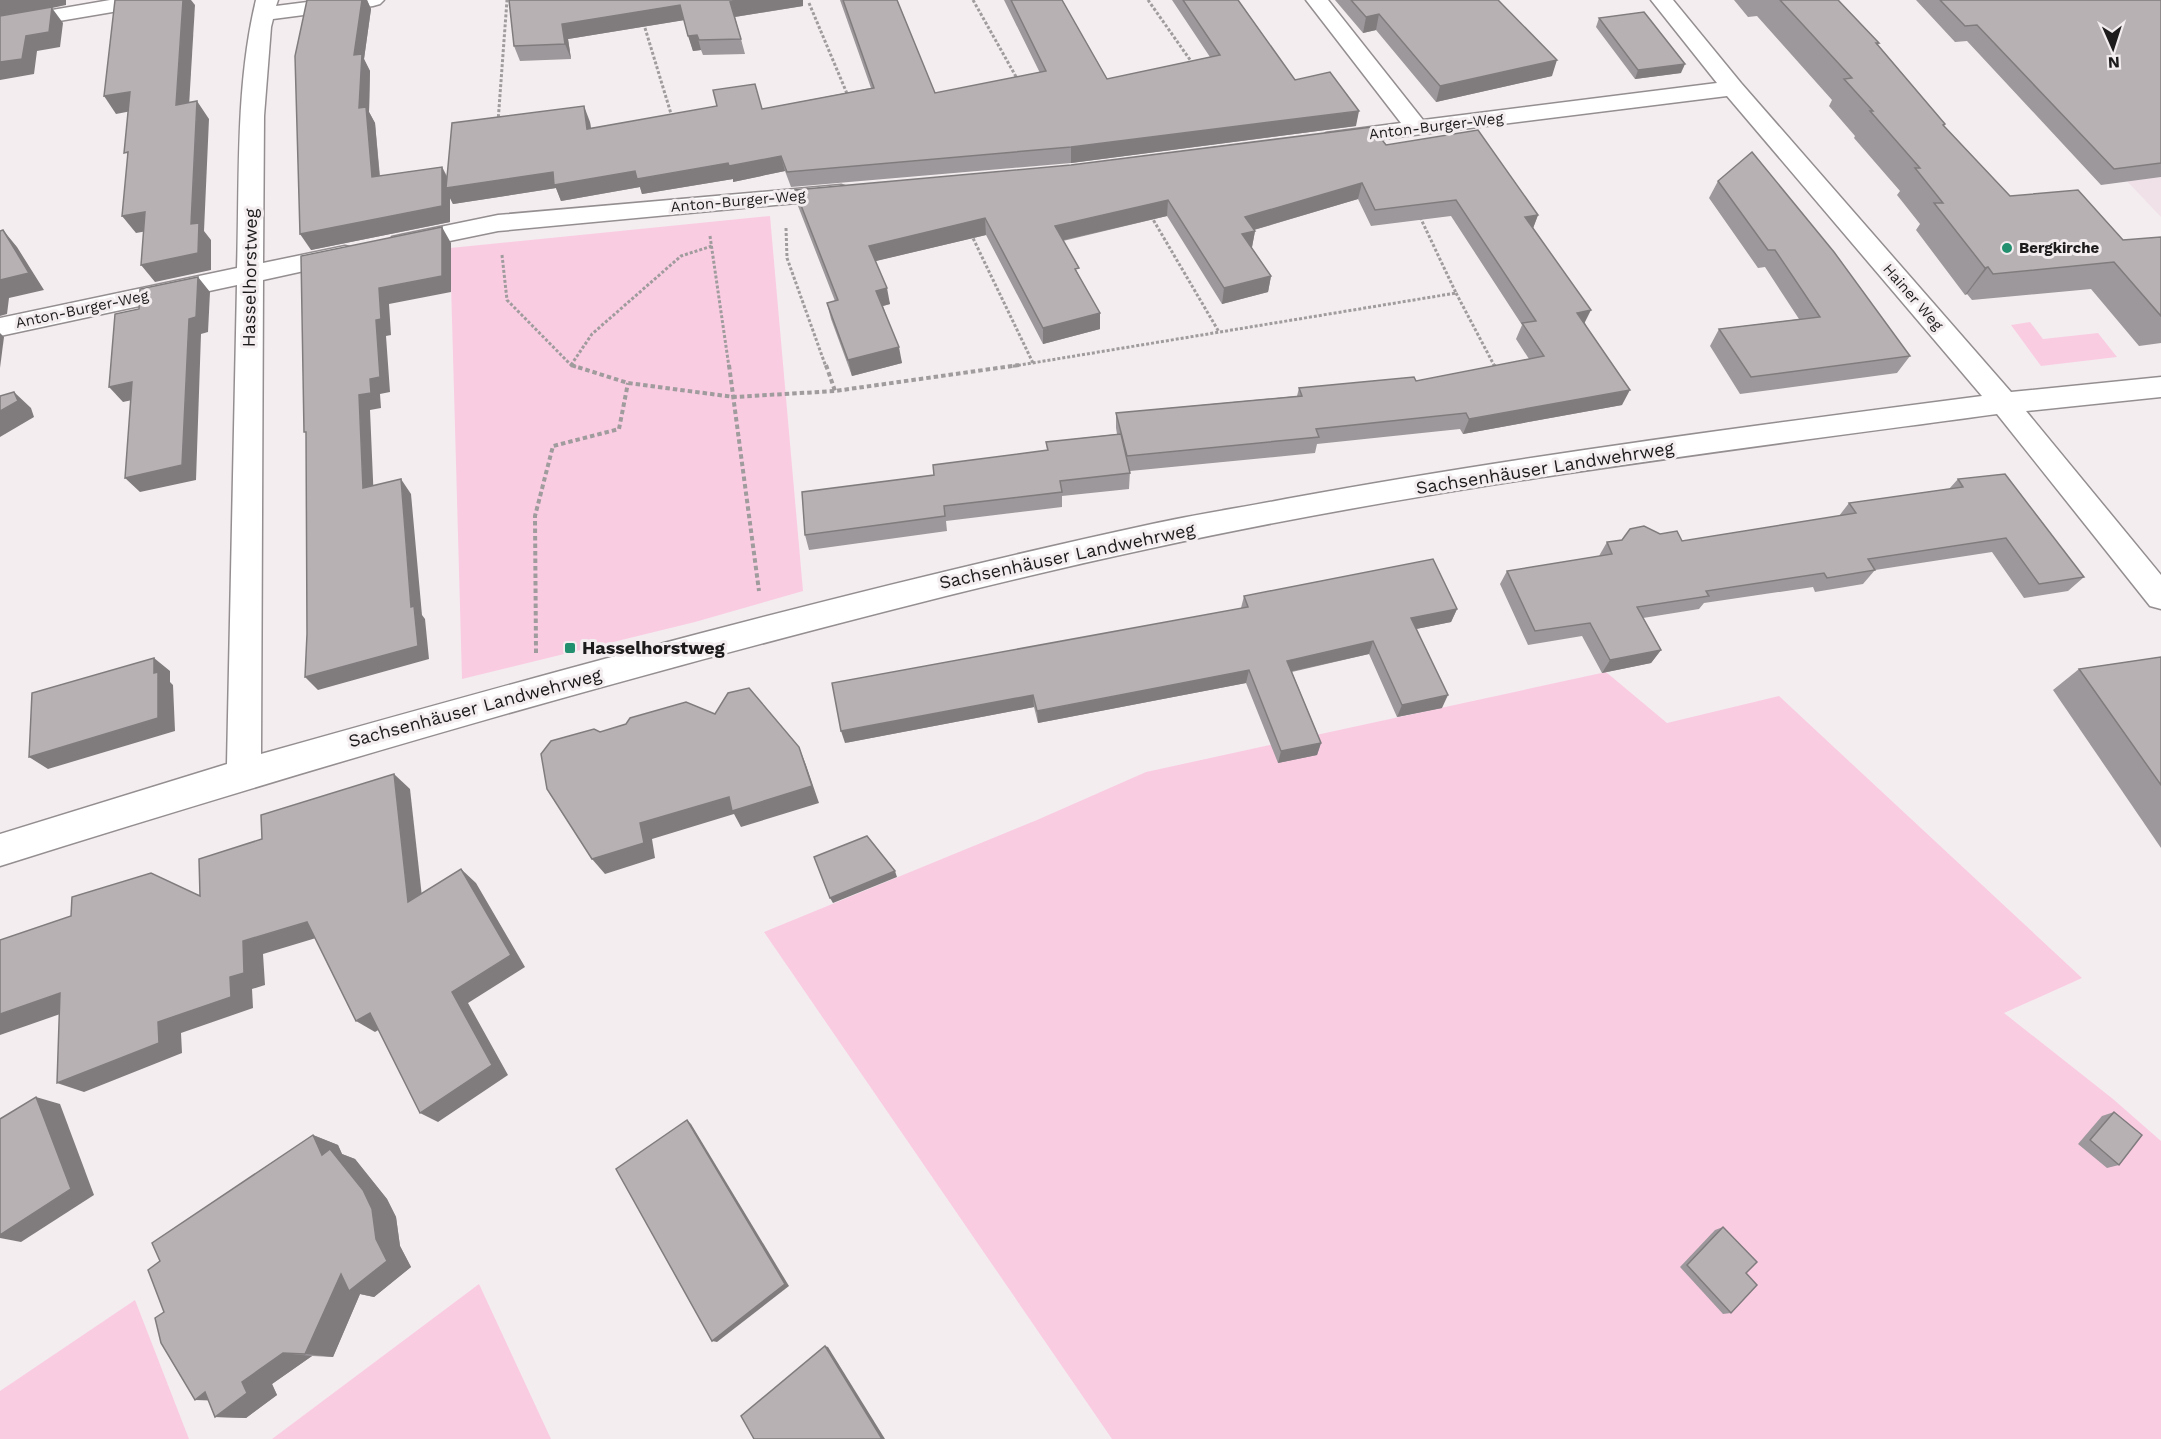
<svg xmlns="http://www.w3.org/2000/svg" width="2161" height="1439" font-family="'Work Sans',sans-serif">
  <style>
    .built { fill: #f0e1e8 }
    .green { fill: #facce2 }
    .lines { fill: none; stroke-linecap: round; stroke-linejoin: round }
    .minor-casing { stroke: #948e91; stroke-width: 3 }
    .path-far1 { stroke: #a09c9d; stroke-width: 3; stroke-dasharray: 3 2; stroke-linecap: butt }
    .path { stroke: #a09c9d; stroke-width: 4; stroke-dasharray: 4.5 3; stroke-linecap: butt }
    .minor { fill: #fff; fill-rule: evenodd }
    .wall { fill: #9d989b }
    .shaded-wall { fill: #807c7e }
    .building { fill: #b7b1b4; stroke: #807c7e; stroke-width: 1.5 }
    .poi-dot { fill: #228f6e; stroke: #f3edef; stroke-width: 2 }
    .labels { text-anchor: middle; stroke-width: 6; stroke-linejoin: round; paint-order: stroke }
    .far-street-label { font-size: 15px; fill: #1d1b1c; stroke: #f3edef }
    .far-poi-label { font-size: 15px; font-weight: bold; fill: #1d1b1c; stroke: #f3edef; text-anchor: start }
    .street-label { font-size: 18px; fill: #1d1b1c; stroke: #f3edef }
    .poi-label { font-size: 18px; font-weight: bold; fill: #1d1b1c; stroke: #f3edef; text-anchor: start }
  </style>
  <rect width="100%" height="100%" fill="#f3edef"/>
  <polygon class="built" points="2161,177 2161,217 2127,181"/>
  <g class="green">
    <polygon points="770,216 803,591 695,622 462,679 450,248"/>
    <polygon points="2030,322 2043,339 2098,333 2117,357 2041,366 2011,325"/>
    <polygon points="1606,672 1667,723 1779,696 2082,978 2004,1013 2113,1099 2161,1141 2161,1439 1112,1439 764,932 1037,820 1146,772"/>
    <polygon points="479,1284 551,1439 272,1439"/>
    <polygon points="135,1300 189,1439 0,1439 0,1391"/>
  </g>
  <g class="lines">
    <g class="minor-casing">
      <g id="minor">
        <polygon points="110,0 159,0 155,4 148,6 0,31 0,19"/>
        <path d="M256,0h22l-2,6 47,-6h61l-4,4 -7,2 -100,13 -2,8 -7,89 -1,147 82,-17 9,2 4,6 -4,6 -91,20 -2,474c295,-83 591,-165 891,-230 46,-10 93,-17 139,-26 229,-42 460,-72 691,-102l-255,-300 -393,49 -8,-2 -4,-5 4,-5 75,-10 -95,-123h22l95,120 294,-37 -66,-83h22l68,83 270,309 150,-15v20l-135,14 135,164v34l-11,-3 -153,-192c-282,38 -566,73 -845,134 -158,34 -314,75 -470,117 -229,62 -456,130 -682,201v-32l227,-70 10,-479 -237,51v-18l237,-50c3,-89 -2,-181 19,-268z"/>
        <polygon points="841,185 850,188 853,193 850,198 498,231 401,251 392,249 388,243 392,237 401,235 498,215"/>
      </g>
    </g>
    <g class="path-far1">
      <polyline points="973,0 1019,82"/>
      <polyline points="1148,0 1193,64"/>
      <polyline points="809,3 848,96"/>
      <polyline points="645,28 672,117"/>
      <polyline points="498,122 507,0"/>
      <polyline points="1151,216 1219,332"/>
      <polyline points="786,228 787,258 826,367"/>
      <polyline points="971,234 1033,363"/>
      <polyline points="710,236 729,367"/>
      <polyline points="502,255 507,300 571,365 576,367"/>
      <polyline points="1456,293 1495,367"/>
      <polyline points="571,365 592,334 681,256 712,246"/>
      <polyline points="1008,367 1456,293 1420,217"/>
    </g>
    <g class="path">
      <polyline points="571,365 628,383 734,397 835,391 1019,365"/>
      <polyline points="729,365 759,591"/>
      <polyline points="826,365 835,391"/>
      <polyline points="1494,365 1496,369"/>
      <polyline points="536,653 535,516 553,446 619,429 628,383"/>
    </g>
    <use href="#minor" class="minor"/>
  </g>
  <g class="wall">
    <polygon points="307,0 367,0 371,9 364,59 370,71 369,112 375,123 380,176 442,167 447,176 590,122 591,128 762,109 871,88 840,0 897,0 935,93 1040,73 1004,0 1062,0 1107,79 1210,57 1172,0 1238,0 1295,80 1356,126 1071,163 791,187 785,171 733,182 733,179 642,194 640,187 561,201 556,188 453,204 450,198 450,222 311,250"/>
    <polygon points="509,0 803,0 803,6 735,17 745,54 703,55 701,50 693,51 684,20 568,39 571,59 520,61 514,46"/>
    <polygon points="1335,0 1498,0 1552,76 1436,102 1376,30 1363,33"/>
    <polygon points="1734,0 1838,0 1879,43 1878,45 1945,124 1944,126 2010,196 2123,240 2161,237 2161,343 2139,346 2091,289 1972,300 1967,294 1965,295 1916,230 1920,224 1897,195 1900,191 1854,138 1855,136 1829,106 1832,100 1757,16 1748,17"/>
    <polygon points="1916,0 2161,0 2161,177 2101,185 1967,41 1955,42"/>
    <polygon points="1599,18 1681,73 1635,79 1596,27"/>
    <polygon points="1386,145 1538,215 1533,228 1585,323 1622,405 1463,434 1460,429 1317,444 1315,453 1130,471 1129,489 1062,496 1062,507 946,521 947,531 809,550 805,535 934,475 1047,450 1046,442 1117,434 1116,428 1116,413 1297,396 1299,388 1416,381 1529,359 1516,339 1522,325 1451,216 1371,226 1358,199 1254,230 1255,231 1252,247 1251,247 1271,276 1268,292 1222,304 1167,216 1063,241 1079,276 1100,329 1043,344 986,235 875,261 890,304 883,306 902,363 852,376 831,319 827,303 835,301 798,206 795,190"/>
    <polygon points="1718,181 1910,356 1897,373 1740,394 1710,346 1719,329 1799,319 1765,267 1758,268 1709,198"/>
    <polygon points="1958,479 2084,577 2068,591 2024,598 1992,552 1875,570 1863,584 1815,592 1813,587 1704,603 1699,609 1643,618 1661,650 1651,663 1602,673 1582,636 1528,645 1500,584 1507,571 1599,556 1607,542 1660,534 1682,541 1839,516 1849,503 1949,489"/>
    <polygon points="1244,596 1457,609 1451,622 1416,629 1442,708 1397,717 1369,654 1292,672 1321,743 1317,755 1278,763 1246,683 1038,723 1034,707 845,743 1241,608"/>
    <polygon points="2161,657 2161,848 2053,690 2079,669"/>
    <polygon points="2114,1112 2119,1165 2107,1168 2078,1144 2102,1116"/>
    <polygon points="313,1135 338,1145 342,1154 355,1159 387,1199 396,1217 400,1246 411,1267 374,1297 360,1294 333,1357 312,1356 272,1384 277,1395 246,1418 215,1417 209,1400 195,1400 164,1312 160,1261"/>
    <polygon points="1723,1227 1746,1273 1731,1313 1723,1314 1680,1267 1715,1230"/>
  </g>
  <g class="shaded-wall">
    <polygon points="0,0 66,0 66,5 52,8 63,23 60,47 37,51 34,74 0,80"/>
    <polygon points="183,0 191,0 195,5 188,123 176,105"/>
    <polygon points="362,0 367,0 371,9 364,59 370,71 369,112 375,123 381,193 372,177 359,108 354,55"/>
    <polygon points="745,0 803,0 803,6 734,17 730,2"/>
    <polygon points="680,5 685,20 568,39 571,59 565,44 562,24"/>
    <polygon points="1379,14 1376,30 1363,33 1366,17"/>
    <polygon points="697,35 701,50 693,51 688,36"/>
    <polygon points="1557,60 1552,76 1436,102 1440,86"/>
    <polygon points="1685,64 1681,73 1635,79 1638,70"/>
    <polygon points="130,92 142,109 116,114 104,96"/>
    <polygon points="197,101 209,119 204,231 211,240 211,270 155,282 141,265 191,224"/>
    <polygon points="584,106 590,122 593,145 587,129"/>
    <polygon points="1359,111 1356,126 1071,163 1071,147"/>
    <polygon points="781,156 785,171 733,182 733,179 642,194 640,187 561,201 556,188 453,204 450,198 450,222 311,250 300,234 442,167 450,184 553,172 635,171 728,163"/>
    <polygon points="1362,183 1358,199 1243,233 1245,217"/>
    <polygon points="1168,200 1167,216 1055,242 1055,226"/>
    <polygon points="145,212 159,229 136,233 122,216"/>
    <polygon points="1538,215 1532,231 1525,217"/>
    <polygon points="985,218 986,235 872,262 869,246"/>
    <polygon points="442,227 451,243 451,292 389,304 391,335 386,336 390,392 380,394 381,408 370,410 374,503 363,488 359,395 370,379 379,288"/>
    <polygon points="3,230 17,247 44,290 9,298 7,314 0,316 0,280"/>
    <polygon points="1255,231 1252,247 1240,250 1242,234"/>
    <polygon points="1988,267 1967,294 1965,295 1985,268"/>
    <polygon points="1271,276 1268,292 1222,304 1224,288"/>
    <polygon points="198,277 210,292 208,332 201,334 196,480 140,492 125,478 189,319"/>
    <polygon points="887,288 890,304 879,307 876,291"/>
    <polygon points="1591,310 1583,326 1577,313"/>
    <polygon points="1100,313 1100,329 1043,344 1043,328"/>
    <polygon points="0,333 4,337 0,368"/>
    <polygon points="899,347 902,363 852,376 848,360"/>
    <polygon points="132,382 146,397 123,402 109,387"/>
    <polygon points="1630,390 1622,405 1463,434 1469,419"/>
    <polygon points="14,392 31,408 34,417 0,437 0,411"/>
    <polygon points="401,479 411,494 422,615 425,619 429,659 318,690 305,677 411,607"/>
    <polygon points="1457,609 1451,622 1406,631 1411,618"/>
    <polygon points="1373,641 1369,654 1284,673 1287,661"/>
    <polygon points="1661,650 1651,663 1602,673 1610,660"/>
    <polygon points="154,658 170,671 170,682 173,685 175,731 48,769 29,757 154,673"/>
    <polygon points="1249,670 1246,683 1038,723 1037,711"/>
    <polygon points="1033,695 1034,707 845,743 841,731"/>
    <polygon points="1448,695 1442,708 1397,717 1402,705"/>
    <polygon points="1321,743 1317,755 1278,763 1281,751"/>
    <polygon points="799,747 806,765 819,803 741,827 734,814 652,839 655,858 605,874 592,859 640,823"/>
    <polygon points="394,774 410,789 424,915 408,902"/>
    <polygon points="461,869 476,883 525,967 468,1003 508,1075 438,1122 420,1113 452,992"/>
    <polygon points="895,871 897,877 833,903 830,898"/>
    <polygon points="307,922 326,935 263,954 265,985 252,989 253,1008 181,1033 182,1053 84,1092 57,1083 158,1022 243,941"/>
    <polygon points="60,993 86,1005 0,1035 0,1014"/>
    <polygon points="370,1013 388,1024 375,1032 356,1021"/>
    <polygon points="36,1097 60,1104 94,1195 21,1242 0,1238 0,1235"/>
    <polygon points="687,1120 691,1124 789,1286 717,1342 712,1341"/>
    <polygon points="313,1135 338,1145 342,1154 355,1159 387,1199 396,1217 400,1246 411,1267 374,1297 360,1294 333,1357 305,1354 322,1155"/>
    <polygon points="825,1346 828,1347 885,1439 882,1439"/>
    <polygon points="283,1353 312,1356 272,1384 277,1395 246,1418 215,1417 242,1382"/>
    <polygon points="205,1392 227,1401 195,1400"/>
  </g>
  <g class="building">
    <polygon points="115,0 183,0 176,105 197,101 191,224 199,223 198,253 141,265 145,212 122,216 128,152 124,153 130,92 104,96"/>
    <polygon points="307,0 362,0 354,55 362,54 359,108 366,107 372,177 442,167 442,206 300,234 295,56"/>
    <polygon points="509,0 745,0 730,2 741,39 699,40 697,35 688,36 680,5 562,24 565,44 514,46"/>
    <polygon points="843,0 897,0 935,93 1046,71 1011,0 1062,0 1107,79 1220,55 1183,0 1238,0 1295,80 1330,72 1359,111 1071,147 787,172 781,156 729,166 728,163 637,179 635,171 554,185 553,172 446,188 452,123 584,106 587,129 717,106 713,90 755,84 762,109 874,88"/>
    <polygon points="1351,0 1498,0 1557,60 1440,86 1379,14 1366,17"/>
    <polygon points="1780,0 1838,0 1879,43 1876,43 1945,124 1943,125 2010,196 2078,190 2123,240 2161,237 2161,316 2114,262 1993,274 1988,267 1985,268 1934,203 1943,203 1915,168 1920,168 1870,111 1873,111 1844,79 1852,78"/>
    <polygon points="1940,0 2161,0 2161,163 2114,169 1977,25 1965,26"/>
    <polygon points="52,7 49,32 26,36 22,59 0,62 0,16"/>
    <polygon points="1644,12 1685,64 1638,70 1599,18"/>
    <polygon points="1372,127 1386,145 1478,130 1538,215 1525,217 1591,310 1577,313 1630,390 1469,419 1466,413 1316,429 1319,437 1127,456 1116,413 1302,396 1299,388 1414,377 1416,381 1544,356 1522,323 1536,321 1456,200 1375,210 1362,183 1245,217 1255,231 1242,234 1271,276 1224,288 1168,200 1055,226 1079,268 1075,269 1100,313 1043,328 985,218 869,246 887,288 876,291 899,347 848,360 827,303 838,300 795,190 1071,165"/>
    <polygon points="1752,152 1834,252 1910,356 1751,377 1719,329 1820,317 1775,250 1768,250 1718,181"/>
    <polygon points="442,227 442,276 379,288 381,319 376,320 380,377 370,379 371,393 359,395 363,488 401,479 411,607 414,606 418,646 305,677 307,634 306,432 304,432 301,256"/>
    <polygon points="3,230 29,273 0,280 0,231"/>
    <polygon points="198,277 196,317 189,319 182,465 125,478 132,382 109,387 115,314 139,309 140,289"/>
    <polygon points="14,392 18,401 0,411 0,396"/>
    <polygon points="1121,434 1130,473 1060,481 1062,492 944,506 945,516 805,535 802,492 934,475 933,465 1048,450 1046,442"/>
    <polygon points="2005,474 2084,577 2039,584 2006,538 1868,559 1875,570 1827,578 1824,573 1706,591 1709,596 1637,607 1661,650 1610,660 1590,623 1535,631 1507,571 1612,554 1607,542 1622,540 1630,529 1644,526 1660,534 1677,531 1682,541 1856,513 1849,503 1963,487 1958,479"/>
    <polygon points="1433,559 1457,609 1411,618 1448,695 1402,705 1373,641 1287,661 1321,743 1281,751 1249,670 1037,711 1033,695 841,731 832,683 1248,607 1244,596"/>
    <polygon points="2161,657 2161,785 2079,669"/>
    <polygon points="154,658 154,673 158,672 158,718 29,757 32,693"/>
    <polygon points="749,688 799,747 812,786 732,811 729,797 640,823 644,843 592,859 547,789 541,754 551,741 594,729 600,732 626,724 630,718 686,702 715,714 728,693"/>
    <polygon points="394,774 408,902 461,869 511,955 452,992 492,1065 420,1113 370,1013 356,1021 307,922 243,941 244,973 230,977 231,997 158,1022 159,1043 57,1083 60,993 0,1014 0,940 71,916 72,897 151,873 200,896 199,859 262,839 261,815"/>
    <polygon points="867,836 895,871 830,898 814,857"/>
    <polygon points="36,1097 71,1189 0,1235 0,1119"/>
    <polygon points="2114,1112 2142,1135 2119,1165 2090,1140"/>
    <polygon points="687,1120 785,1284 712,1341 616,1169"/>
    <polygon points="313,1135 322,1155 330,1149 363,1190 372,1209 376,1239 387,1261 349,1291 341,1274 305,1354 283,1353 242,1382 247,1393 215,1417 205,1392 195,1400 161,1343 155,1318 164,1312 148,1270 160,1261 152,1243"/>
    <polygon points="1723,1227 1757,1262 1746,1273 1757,1285 1731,1313 1687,1265"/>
    <polygon points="825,1346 882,1439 754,1439 741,1416"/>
  </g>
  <g class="poi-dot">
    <circle cx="2007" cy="248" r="6"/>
    <rect x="564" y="642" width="12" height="12" rx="3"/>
  </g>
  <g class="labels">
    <g class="far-street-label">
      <text transform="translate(1436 126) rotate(-7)" y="5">Anton-Burger-Weg</text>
      <text transform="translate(738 201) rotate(-5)" y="5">Anton-Burger-Weg</text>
      <text transform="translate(1913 297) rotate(49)" y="5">Hainer Weg</text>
      <text transform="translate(82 309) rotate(-12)" y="5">Anton-Burger-Weg</text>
    </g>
    <g class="far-poi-label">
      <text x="2019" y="253">Bergkirche</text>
    </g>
    <g class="street-label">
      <text transform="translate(250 278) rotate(-89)" y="6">Hasselhorstweg</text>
      <text transform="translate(1545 468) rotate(-9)" y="6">Sachsenhäuser Landwehrweg</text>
      <text transform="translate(1067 556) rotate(-12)" y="6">Sachsenhäuser Landwehrweg</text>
      <text transform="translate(475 708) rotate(-15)" y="6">Sachsenhäuser Landwehrweg</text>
    </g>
    <g class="poi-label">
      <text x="582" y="654">Hasselhorstweg</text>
    </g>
  </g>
  <g transform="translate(2113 48) rotate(177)" stroke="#f3edef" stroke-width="4.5" paint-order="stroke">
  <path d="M0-4.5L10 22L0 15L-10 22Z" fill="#1d1b1c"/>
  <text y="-9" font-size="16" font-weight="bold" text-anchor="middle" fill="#1d1b1c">N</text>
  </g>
</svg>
